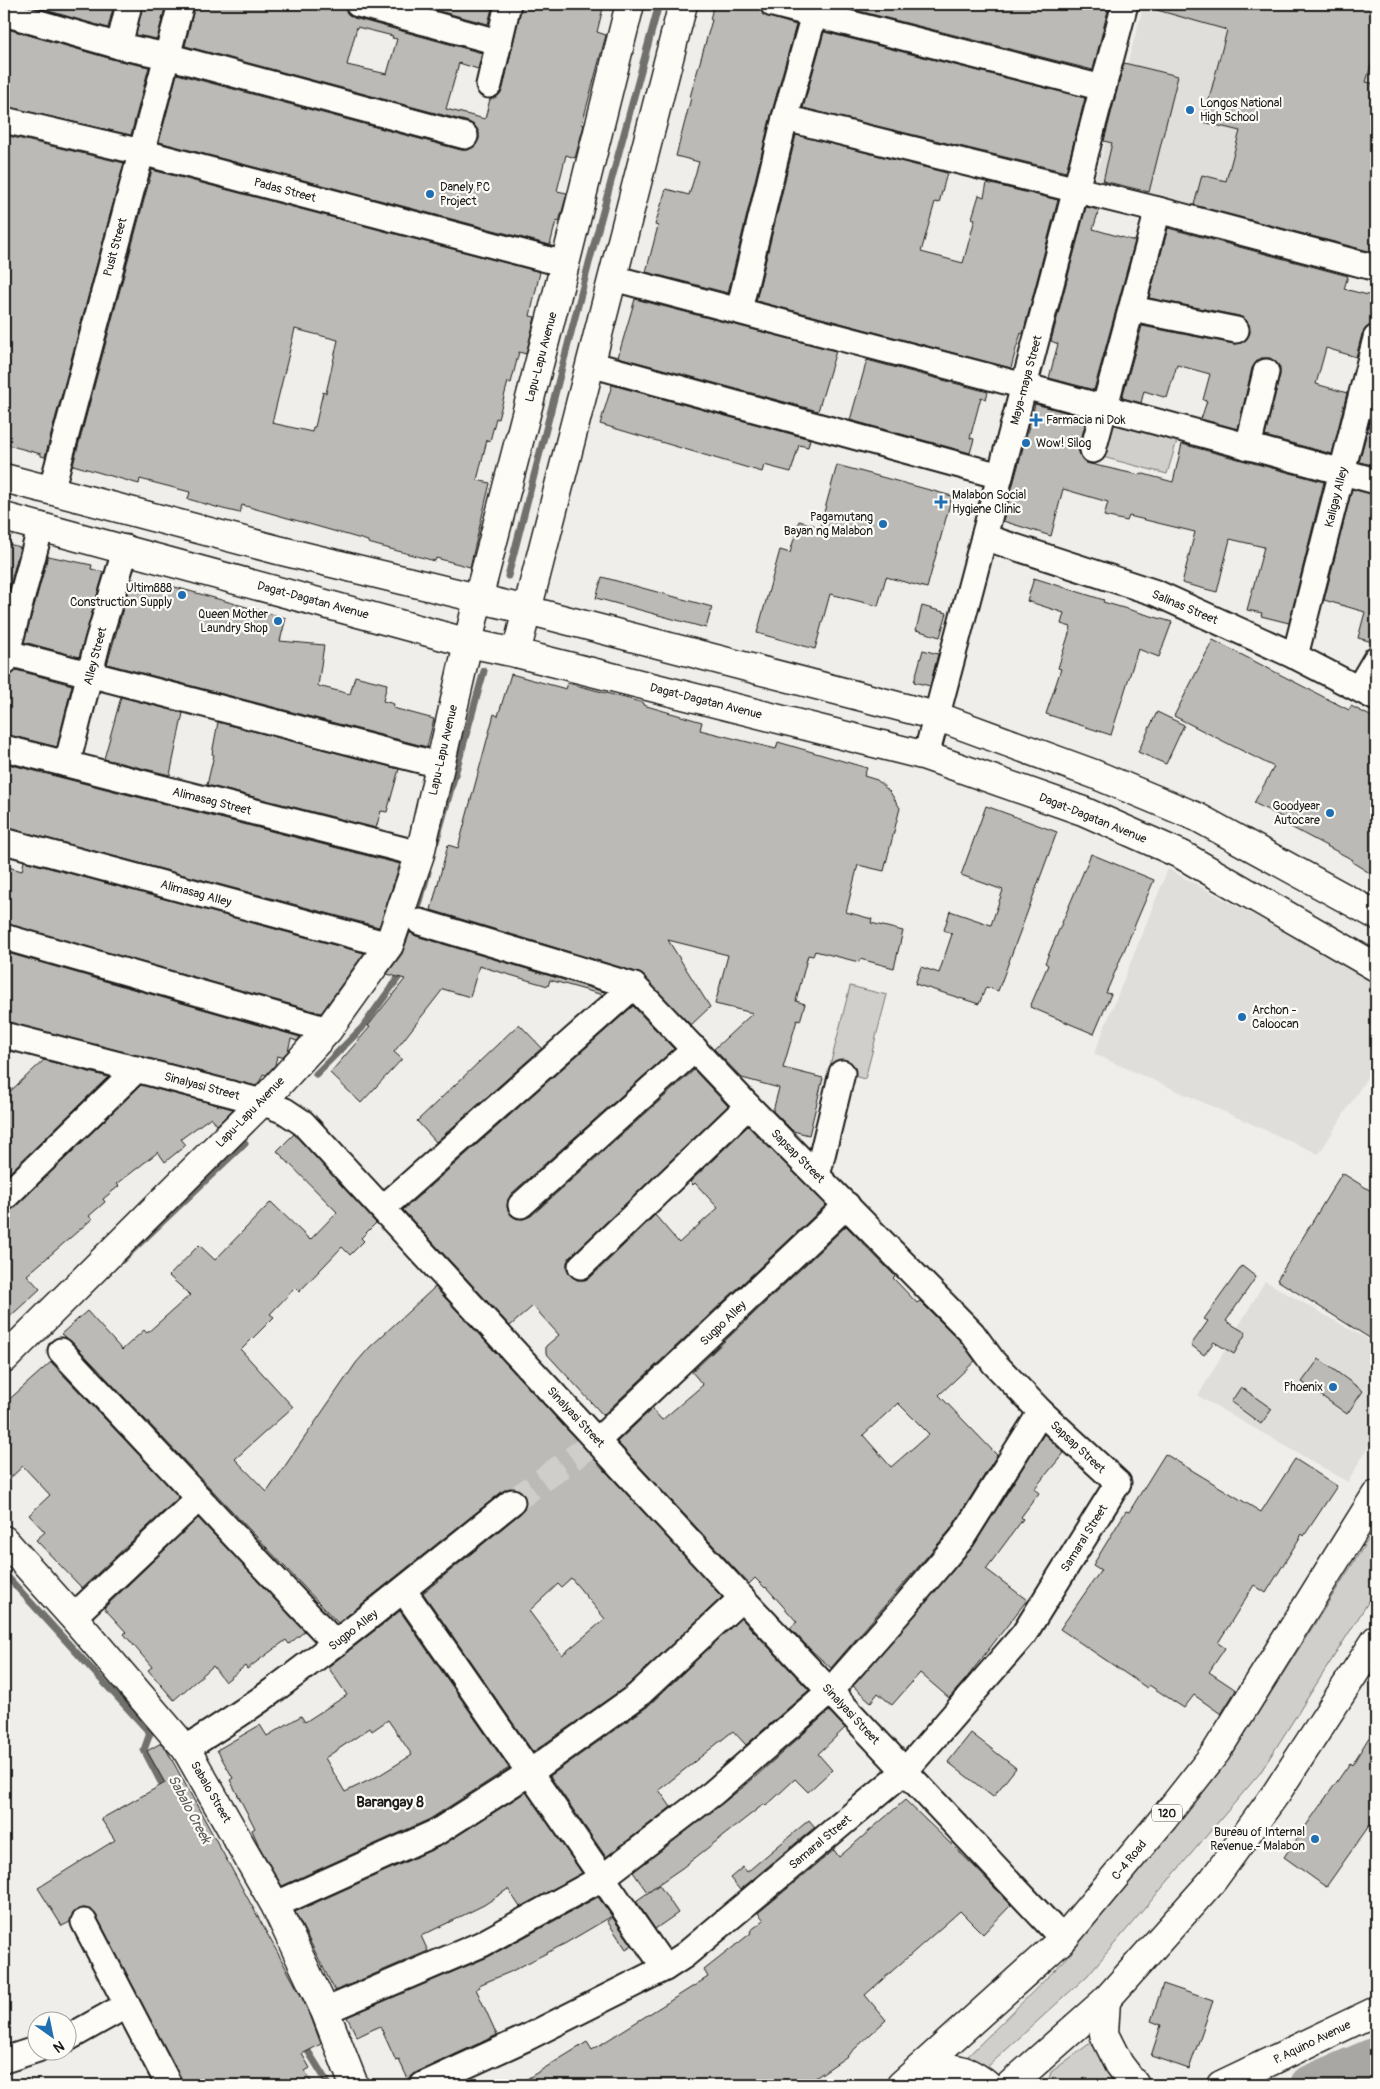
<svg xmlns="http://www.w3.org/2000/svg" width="1380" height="2089" font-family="Pangolin,sans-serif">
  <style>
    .built { fill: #e0deda }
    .green { fill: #d0cfcc; stroke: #767674 }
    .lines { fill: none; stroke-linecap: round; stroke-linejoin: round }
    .stream { stroke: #706f6d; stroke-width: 7 }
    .river { stroke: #a8a7a3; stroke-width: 40 }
    .building { fill: #bbbab6; stroke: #1c1c1c; fill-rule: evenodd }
    .street-tunnel { stroke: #d0cecb; stroke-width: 25; stroke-dasharray: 25 12; stroke-linecap: butt }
    .street-casing { stroke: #1c1c1c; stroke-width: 29 }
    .secondary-casing { stroke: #1c1c1c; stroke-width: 31 }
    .highway-casing { stroke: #1c1c1c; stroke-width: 31 }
    .street { stroke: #fdfcf7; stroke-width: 25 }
    .secondary { stroke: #fdfcf7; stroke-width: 28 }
    .highway { stroke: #fdfcf7; stroke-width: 28 }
    .poi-dot { fill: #1f6fb2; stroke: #fdfcf7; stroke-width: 2 }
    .labels { text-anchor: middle; stroke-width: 4.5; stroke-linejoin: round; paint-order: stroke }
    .shield { fill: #fdfcf7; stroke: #605f5e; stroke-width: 1 }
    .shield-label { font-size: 11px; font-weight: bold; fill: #1c1c1c }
    .poi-label { font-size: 12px; fill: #1c1c1c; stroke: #fdfcf7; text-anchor: start }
    .street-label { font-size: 12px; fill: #1c1c1c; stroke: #fdfcf7 }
    .water-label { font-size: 14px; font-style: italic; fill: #5b5b59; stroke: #fdfcf7 }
    .quarter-label { font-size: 15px; font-weight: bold; fill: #1c1c1c; stroke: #fdfcf7 }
  </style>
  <rect width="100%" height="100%" fill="#f0eeea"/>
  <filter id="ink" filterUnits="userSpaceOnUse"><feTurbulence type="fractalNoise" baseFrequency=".02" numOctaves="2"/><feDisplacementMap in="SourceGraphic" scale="10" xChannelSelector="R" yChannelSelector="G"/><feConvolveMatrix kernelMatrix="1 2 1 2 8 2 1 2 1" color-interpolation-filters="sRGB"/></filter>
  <g filter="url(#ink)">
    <g class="built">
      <polygon points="1144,4 1376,4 1376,264 1094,184"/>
      <polygon points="1168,869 1376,981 1376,1063 1319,1154 1094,1054"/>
      <polygon points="1265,1281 1376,1344 1376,1433 1348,1482 1198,1396"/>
    </g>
    <g class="green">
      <polygon points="1107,415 1179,434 1167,474 1095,455"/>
      <polygon points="850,986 887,995 865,1079 829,1070"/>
      <polygon points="1376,1527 1376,1590 1260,1773 1087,1976 984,2070 965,2085 930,2085 967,2057 1067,1958 1231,1756"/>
      <polygon points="1097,2038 1125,2085 1047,2085 1051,2072"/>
    </g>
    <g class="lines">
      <g class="stream">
        <polyline points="508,576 589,263 659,4"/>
        <polyline points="436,842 484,671"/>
        <polyline points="409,941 428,872"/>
        <polyline points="316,1074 362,1028 398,978 401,968"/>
        <polyline points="122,1260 245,1143"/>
        <polyline points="4,1573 150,1733 144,1750 166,1792"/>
        <polyline points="303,2043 329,2085"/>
      </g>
      <polyline class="river" points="1310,2085 1376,2057"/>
    </g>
    <g class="building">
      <polygon points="24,4 114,4 108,28"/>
      <polygon points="143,4 166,4 157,39 136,35"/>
      <path d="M195,4h149l4,10 6,4 128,35 -4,16 -19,-6 -13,46 39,10 5,-20 9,-4 4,-7 19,-84h82l-7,28 9,3 -24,89 2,1 -9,33 -9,-3 -9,36 10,2 -8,29 -3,-1 -6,24 -391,-103 18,-68 284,76h7l7,-4 4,-7v-7l-4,-6 -6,-4 -284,-76zM357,27l36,9 -1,2 5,1 -10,35 -40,-9z"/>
      <polygon points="412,4 493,4 488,24"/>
      <polygon points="714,4 759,4 763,15 796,25 771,115 728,293 646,272 658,226 655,225 666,189 689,195 699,162 676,156 691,98 690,97 712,20 710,19"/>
      <polygon points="831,4 1106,4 1105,9 1108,10 1093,70"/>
      <polygon points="1158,4 1376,4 1376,49 1366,82 1376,84 1376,253 1194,205 1202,175 1226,181 1240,131 1203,122 1227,30 1157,10"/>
      <polygon points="4,28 115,60 149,67 131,135 4,106"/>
      <polygon points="824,32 1085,98 1066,172 803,108"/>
      <polygon points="1124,63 1178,76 1149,192 1103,181 1112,143 1104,141"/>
      <polygon points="4,135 124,163 45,457 41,456 41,454 4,444"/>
      <polygon points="796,135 947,173 939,203 935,202 921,252 963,263 975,219 972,218 979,195 984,197 987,183 1058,200 1023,334 1021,333 1016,349 1011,368 756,301"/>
      <path d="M152,170l388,102 -10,44 5,1 -9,37 -7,-2 -8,31 -3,-1 -10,37 -2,-1 -6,23 -3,-1 -10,40 13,3 -20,84 -34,-9 -1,3 -67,-18v-2l-24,-7 -102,-29 -2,8 -17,-4 -35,-10 2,-7 -50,-13 -1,5 -66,-19zM295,329l43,11 -12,53 -3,-1 -8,35h-2l-1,5 -40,-9z"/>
      <polygon points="1086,207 1099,210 1093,229 1135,241 1094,390 1049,378 1058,344 1051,341"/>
      <polygon points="1168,228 1348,276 1344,289 1376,297 1376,317 1374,324 1366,328 1362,334 1356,357 1326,348 1316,384 1347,393 1332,454 1265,436 1280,375 1280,367 1276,362 1270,358 1261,358 1256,362 1252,368 1238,429 1201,419 1207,401 1203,400 1210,374 1177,365 1167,398 1144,391 1141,403 1122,398 1142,326 1234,344 1241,343 1246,340 1250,333 1249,325 1246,320 1239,316 1149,298"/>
      <polygon points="635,299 836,351 818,411 618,357"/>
      <polygon points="867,360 988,392 986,399 981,397 970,438 974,439 970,453 850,420"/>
      <polygon points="612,385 810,439 808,447 799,445 791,472 764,465 762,472 600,424"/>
      <polygon points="1375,402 1376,402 1376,466 1359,462"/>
      <polygon points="1035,404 1087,418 1079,447 1079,454 1086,463 1139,475 1140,473 1173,482 1182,444 1324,482 1289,623 1261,616 1262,613 1247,610 1264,547 1230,539 1217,592 1182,583 1195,532 1129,516 1127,521 1104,516 1108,502 1063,489 1051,536 1003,521"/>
      <polygon points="837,465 952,496 927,588 886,577 878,606 830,594 815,649 757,633 780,550 790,553 799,521 820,527"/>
      <polygon points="1352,489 1376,495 1376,643 1358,638 1365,612 1324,600"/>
      <polygon points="4,543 20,547 4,609"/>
      <polygon points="48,556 92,565 91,569 104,572 79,657 24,642"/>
      <polygon points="602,577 712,607 706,628 596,598"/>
      <polygon points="1034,578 1104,600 1103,602 1172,622 1159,657 1138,649 1111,735 1046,714 1061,669 1058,668 1071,627 1061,624 1064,613 1027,601"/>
      <polygon points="132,579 156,585 157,582 286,618 280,641 324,645 318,686 350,694 355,676 387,684 383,701 394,704 393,708 434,719 427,747 107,664"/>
      <polygon points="922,606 947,613 940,637 916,630"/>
      <polygon points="1213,640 1349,710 1351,706 1376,719 1376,877 1352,862 1353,860 1287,825 1289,821 1254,803 1274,767 1174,716"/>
      <polygon points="923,650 938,654 930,686 914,682"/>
      <polygon points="16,670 72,685 57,747 4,734 4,677 14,673"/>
      <polygon points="511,674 566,689 568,683 644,703 643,705 702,722 700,730 776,749 778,742 867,768 864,776 877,780 890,792 900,808 884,871 858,865 846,912 872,919 871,923 903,931 894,968 860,959 859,962 815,951 813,956 808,955 796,1001 805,1004 800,1021 797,1020 783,1068 823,1078 809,1135 793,1131 773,1111 779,1088 742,1078 714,1049 753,1013 715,1004 728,955 668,940 710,1007 691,1025 639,973 431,910 448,845 458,848 494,714 498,716"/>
      <polygon points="121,697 183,713 170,775 104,759"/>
      <polygon points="1157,712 1184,725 1166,764 1138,752"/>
      <polygon points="218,722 399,769 387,812 381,811 376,828 207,785 214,755 212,754"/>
      <polygon points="4,763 400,864 379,927 4,827"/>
      <polygon points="986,806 1057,832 998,991 986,987 979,1004 915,984 921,967 939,973 952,934 944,930 950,911 991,925 1003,890 961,875"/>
      <polygon points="1091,854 1154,880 1106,993 1111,994 1094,1034 1030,1007 1048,965 1045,963"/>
      <polygon points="24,861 364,953 321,1013 4,923 4,882 8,867 22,871"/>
      <polygon points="410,932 416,936 605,992 603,995 550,980 548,986 479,966 470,997 443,989 394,1052 402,1059 361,1103 330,1073 370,1027 368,1026 405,979 387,974 402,954"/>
      <polygon points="4,952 300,1037 297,1041 291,1039 288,1051 282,1057 277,1056 275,1065 266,1075 263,1074 261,1079 256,1086 4,1021"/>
      <polygon points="633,1006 674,1049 511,1194 508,1200 507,1207 511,1215 516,1218 523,1219 531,1216 694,1070 728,1106 571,1256 567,1262 567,1269 571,1276 577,1280 585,1280 591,1277 655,1215 679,1243 682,1240 718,1208 695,1183 693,1185 690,1182 748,1126 826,1205 603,1415 546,1353 546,1346 559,1335 533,1306 510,1326 403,1210"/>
      <polygon points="519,1024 542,1048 436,1142 417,1121"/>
      <polygon points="44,1060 108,1077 4,1178 4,1097"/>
      <polygon points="141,1085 233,1109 217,1125 211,1117 181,1139 186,1145 165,1162 158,1152 117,1184 119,1186 103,1199 105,1202 89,1216 92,1219 27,1275 40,1289 4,1322 4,1212 14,1208"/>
      <path d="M294,1134l82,89 -15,15 3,3 -14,14 -8,-8 -43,45 -4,-4 -25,26 4,3 -33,33 52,57 -58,52 32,33 89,-129 14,-16 65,-60 287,310 -94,88 -95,67 -110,-159 98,-80 4,-5 1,-8 -3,-7 -5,-4 -8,-1 -7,3 -165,132 -267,-282 -10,-7 26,-23 35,39 22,-20 3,3 43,-38 -21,-19 30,-31 16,15 56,-58 39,38 27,-28 -60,-61zM571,1578l34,41 -43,36 -33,-44 29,-27 3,3z"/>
      <polygon points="1342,1173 1376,1194 1376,1342 1277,1280"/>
      <path d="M846,1226l49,50 -2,2 24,25 3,-2 41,41 14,19 -36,34 58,60 -47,75 -119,138 -20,-18 -21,-22 7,-6 -31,-35 -1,1 -10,-10 -6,6 -132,-142 35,-33 10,11 41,-35 -11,-13zM898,1403l31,31 -38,33 -28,-32z"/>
      <polygon points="1242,1266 1256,1277 1226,1321 1246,1333 1234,1354 1214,1342 1204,1355 1191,1345 1208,1321 1204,1319"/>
      <polygon points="1319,1359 1363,1391 1347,1414 1302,1382"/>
      <polygon points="51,1362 179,1497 82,1588 36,1540 45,1532 29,1515 50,1495 23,1466 4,1484 4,1404"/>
      <polygon points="1241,1387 1272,1409 1261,1424 1231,1402"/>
      <polygon points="1044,1434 1064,1453 1034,1489 1039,1493 1021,1517 1023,1519 986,1569 1027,1600 965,1680 949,1698 920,1673 892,1705 878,1693 871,1702 853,1686 973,1547"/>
      <polygon points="1165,1454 1261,1512 1295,1459 1337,1486 1304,1536 1302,1534 1266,1593 1254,1585 1218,1643 1225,1648 1209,1672 1236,1690 1221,1714 1194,1695 1184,1708 1149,1685 1147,1688 1060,1629 1101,1570 1093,1565 1126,1511 1129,1512"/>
      <polygon points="198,1518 305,1631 289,1644 286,1640 247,1669 245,1666 225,1682 213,1666 174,1700 148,1670 152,1667 124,1634 126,1632 104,1608"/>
      <path d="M400,1611l109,157 -79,51 -148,67 -23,-40 -7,-16 3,-2 -25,-48 3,-2 -16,-28 43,-25 7,11 34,-20 4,6 42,-27 -19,-28zM388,1720l24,35 -34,21 -33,16 -20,-34 45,-30 2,3z"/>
      <polygon points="741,1618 809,1690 746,1745 733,1731 659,1790 671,1807 606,1857 550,1776 647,1707"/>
      <polygon points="829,1711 845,1728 818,1754 832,1770 808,1792 795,1779 766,1806 764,1804 682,1868 647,1892 633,1872 746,1785"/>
      <polygon points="1376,1726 1376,1816 1326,1887 1284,1857 1350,1763 1352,1765"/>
      <polygon points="971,1733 1016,1768 993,1797 948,1762"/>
      <polygon points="161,1743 166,1749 298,1990 311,2017 321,2044 302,2054 310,2068 305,2071 313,2085 184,2085 96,1915 91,1910 84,1908 78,1909 72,1915 70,1922 62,1926 38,1888 115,1840 101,1819 165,1783 147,1751"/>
      <polygon points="526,1792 582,1873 520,1907 508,1889 484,1905 421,1936 428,1951 335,1991 295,1912 443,1845"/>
      <polygon points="905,1800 975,1867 1011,1905 983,1934 960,1911 865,1995 886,2020 846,2057 805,2085 517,2085 587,2042 592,2050 708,1977 704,1970 751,1933 750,1931 764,1920 758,1913 834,1850 839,1857"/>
      <polygon points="809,1820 815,1827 740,1890 730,1878 743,1867 747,1872"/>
      <polygon points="659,1885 678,1913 655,1929 636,1901"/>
      <polygon points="598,1897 612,1916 566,1943 510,1972 479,1985 480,1987 476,1989 497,2035 417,2072 408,2079 399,2060 396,2061 380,2026 357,2037 347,2017 488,1957"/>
      <polygon points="612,1917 632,1945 626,1949 607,1921"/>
      <polygon points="1163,1984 1213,2001 1189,2069 1151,2056 1161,2025 1151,2021"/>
    </g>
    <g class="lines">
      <polyline class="street-tunnel" points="512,1502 598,1440"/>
      <g class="street-casing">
        <g id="street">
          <polyline points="358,4 498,42"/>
          <polyline points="773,4 1103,88"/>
          <polyline points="4,13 119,46 167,56 465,136"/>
          <polyline points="119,46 129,4"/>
          <polyline points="489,85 508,4"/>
          <polyline points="785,118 1158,210 1376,268"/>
          <polyline points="4,120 141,152 565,264"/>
          <polyline points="613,278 1024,386 1376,481"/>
          <polyline points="1132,309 1236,330"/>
          <polyline points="739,310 785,118 817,4"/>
          <polyline points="590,364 1000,476"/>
          <polyline points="1248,447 1266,372"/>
          <polyline points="1093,450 1158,210"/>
          <polyline points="51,491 181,4"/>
          <polyline points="984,537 1156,593 1295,656 1376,698"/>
          <polyline points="4,652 439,765"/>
          <polyline points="1295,656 1376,338"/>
          <polyline points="4,663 41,526"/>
          <polyline points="1359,688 1376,659"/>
          <polyline points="4,748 420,854"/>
          <polyline points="926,756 1125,4"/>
          <polyline points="67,764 98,641 126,548"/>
          <polyline points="4,841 389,945"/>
          <polyline points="420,922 634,986 748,1106 972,1333 994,1363 1041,1412 1118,1483 1024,1634 905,1771 685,1955 665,1968 526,2038 423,2085"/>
          <polyline points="4,937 328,1030"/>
          <polyline points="4,1035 262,1102 285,1111 303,1123 742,1598 1063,1939"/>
          <polyline points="817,1176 842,1073"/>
          <polyline points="4,1198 137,1069"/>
          <polyline points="521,1205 695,1049"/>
          <polyline points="383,1208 634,986"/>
          <polyline points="581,1266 748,1106"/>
          <polyline points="61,1351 336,1644"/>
          <polyline points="598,1440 847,1205"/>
          <polyline points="404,1591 665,1968"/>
          <polyline points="73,1617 199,1498"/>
          <path d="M186,1749c28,-19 58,-37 85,-57 83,-61 161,-126 241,-190"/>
          <polyline points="275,1905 437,1832 529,1773 637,1696 742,1598"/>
          <polyline points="84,1922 169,2085"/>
          <polyline points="325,2011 482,1944 602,1878 713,1793 830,1691 904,1607 962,1538 1041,1412"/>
          <polyline points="68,2038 127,2005"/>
          <polyline points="4,2060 38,2049"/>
        </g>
      </g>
      <g class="secondary-casing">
        <g id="secondary">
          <polyline points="4,478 278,550 527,610 936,716 1094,774 1197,817 1376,915"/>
          <polyline points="4,517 469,643 516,653 926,756 1083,811 1182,855 1376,967"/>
          <polyline points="516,653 683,4"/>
          <polyline points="4,1359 262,1102 328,1030 389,945 420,854 478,599 565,264 630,4"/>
          <polyline points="4,1540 73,1617 186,1749 275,1905 325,2011 354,2085"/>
          <polyline points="1221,2085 1376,2011"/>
        </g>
      </g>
      <g class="highway-casing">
        <g id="highway">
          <polyline points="1106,2000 1104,2034 1119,2064 1135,2085"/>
          <path d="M914,2076c32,-8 45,-14 73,9"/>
          <polyline points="901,2085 1063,1939 1164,1818 1216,1752 1376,1495"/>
          <polyline points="1010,2085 1106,2000 1213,1880 1277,1792 1376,1640"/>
        </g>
      </g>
      <use href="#street" class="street"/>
      <use href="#secondary" class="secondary"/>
      <use href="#highway" class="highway"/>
    </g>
  </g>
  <g class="poi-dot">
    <circle cx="1190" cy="110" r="5"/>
    <circle cx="430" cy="194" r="5"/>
    <path d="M1033.5 412.5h5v5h5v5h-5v5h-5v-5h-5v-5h5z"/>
    <circle cx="1026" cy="443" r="5"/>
    <path d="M938.5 494.5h5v5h5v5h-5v5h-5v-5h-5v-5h5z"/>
    <circle cx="883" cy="524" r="5"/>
    <circle cx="182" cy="595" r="5"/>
    <circle cx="278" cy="621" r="5"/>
    <circle cx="1330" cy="813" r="5"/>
    <circle cx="1242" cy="1017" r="5"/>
    <circle cx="1333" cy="1387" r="5"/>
    <circle cx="1315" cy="1839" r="5"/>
  </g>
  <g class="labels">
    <rect class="shield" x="1152" y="1804.5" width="30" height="17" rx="4"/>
    <g class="shield-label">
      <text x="1167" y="1817">120</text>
    </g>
    <g class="poi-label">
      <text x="1200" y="107">Longos National<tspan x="1200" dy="14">High School</tspan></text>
      <text x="440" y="191">Danely PC<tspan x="440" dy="14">Project</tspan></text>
      <text x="1046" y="424">Farmacia ni Dok</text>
      <text x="1036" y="447">Wow! Silog</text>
      <text x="952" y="499">Malabon Social<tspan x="952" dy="14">Hygiene Clinic</tspan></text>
      <text x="873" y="521" text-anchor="end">Pagamutang<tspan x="873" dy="14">Bayan ng Malabon</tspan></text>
      <text x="172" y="592" text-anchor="end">Ultim888<tspan x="172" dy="14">Construction Supply</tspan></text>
      <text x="268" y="618" text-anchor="end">Queen Mother<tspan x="268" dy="14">Laundry Shop</tspan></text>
      <text x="1320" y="810" text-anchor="end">Goodyear<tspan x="1320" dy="14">Autocare</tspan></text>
      <text x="1252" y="1014">Archon -<tspan x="1252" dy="14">Caloocan</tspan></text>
      <text x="1323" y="1391" text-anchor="end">Phoenix</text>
      <text x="1305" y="1836" text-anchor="end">Bureau of Internal<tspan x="1305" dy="14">Revenue - Malabon</tspan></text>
    </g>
    <g class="street-label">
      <text transform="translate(285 190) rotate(15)" y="4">Padas Street</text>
      <text transform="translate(115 247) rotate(-75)" y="4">Pusit Street</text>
      <text transform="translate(541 357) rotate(-75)" y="4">Lapu-Lapu Avenue</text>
      <text transform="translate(1026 380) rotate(-75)" y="4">Maya-maya Street</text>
      <text transform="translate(1336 497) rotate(-76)" y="4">Kaligay Alley</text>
      <text transform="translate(313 600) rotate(15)" y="4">Dagat-Dagatan Avenue</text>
      <text transform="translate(1185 607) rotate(23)" y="4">Salinas Street</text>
      <text transform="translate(95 656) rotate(-75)" y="4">Alley Street</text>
      <text transform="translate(706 701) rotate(14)" y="4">Dagat-Dagatan Avenue</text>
      <text transform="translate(443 750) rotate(-77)" y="4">Lapu-Lapu Avenue</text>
      <text transform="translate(212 801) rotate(14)" y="4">Alimasag Street</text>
      <text transform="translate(1093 818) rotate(22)" y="4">Dagat-Dagatan Avenue</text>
      <text transform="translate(196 893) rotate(15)" y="4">Alimasag Alley</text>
      <text transform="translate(202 1086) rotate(15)" y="4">Sinalyasi Street</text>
      <text transform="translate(250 1112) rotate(-46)" y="4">Lapu-Lapu Avenue</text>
      <text transform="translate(798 1156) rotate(45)" y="4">Sapsap Street</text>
      <text transform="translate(723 1323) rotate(-44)" y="4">Sugpo Alley</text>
      <text transform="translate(576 1417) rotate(47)" y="4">Sinalyasi Street</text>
      <text transform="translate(1078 1447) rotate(43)" y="4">Sapsap Street</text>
      <text transform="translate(1084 1538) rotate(-58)" y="4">Samaral Street</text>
      <text transform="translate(353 1630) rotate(-38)" y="4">Sugpo Alley</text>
      <text transform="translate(851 1714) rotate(47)" y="4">Sinalyasi Street</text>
      <text transform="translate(211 1792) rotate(60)" y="4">Sabalo Street</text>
      <text transform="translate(820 1842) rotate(-40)" y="4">Samaral Street</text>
      <text transform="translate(1129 1860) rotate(-51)" y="4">C-4 Road</text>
      <text transform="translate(1312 2042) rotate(-26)" y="4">P. Aquino Avenue</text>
    </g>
    <g class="water-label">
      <text transform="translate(190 1809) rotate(62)" y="5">Sabalo Creek</text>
    </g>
    <g class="quarter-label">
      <text x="390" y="1807">Barangay 8</text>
    </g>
  </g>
  <rect width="1380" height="2089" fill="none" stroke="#fdfcf7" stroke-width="20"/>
  <rect x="10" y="10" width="1360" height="2069" fill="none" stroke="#1c1c1c" stroke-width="2" filter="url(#ink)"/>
  <g transform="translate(52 2036) rotate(147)"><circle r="24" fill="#fdfcf7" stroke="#a3a29f"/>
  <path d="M0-4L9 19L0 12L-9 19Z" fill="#1f6fb2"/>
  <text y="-8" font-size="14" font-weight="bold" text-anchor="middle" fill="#1c1c1c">N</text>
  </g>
</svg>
